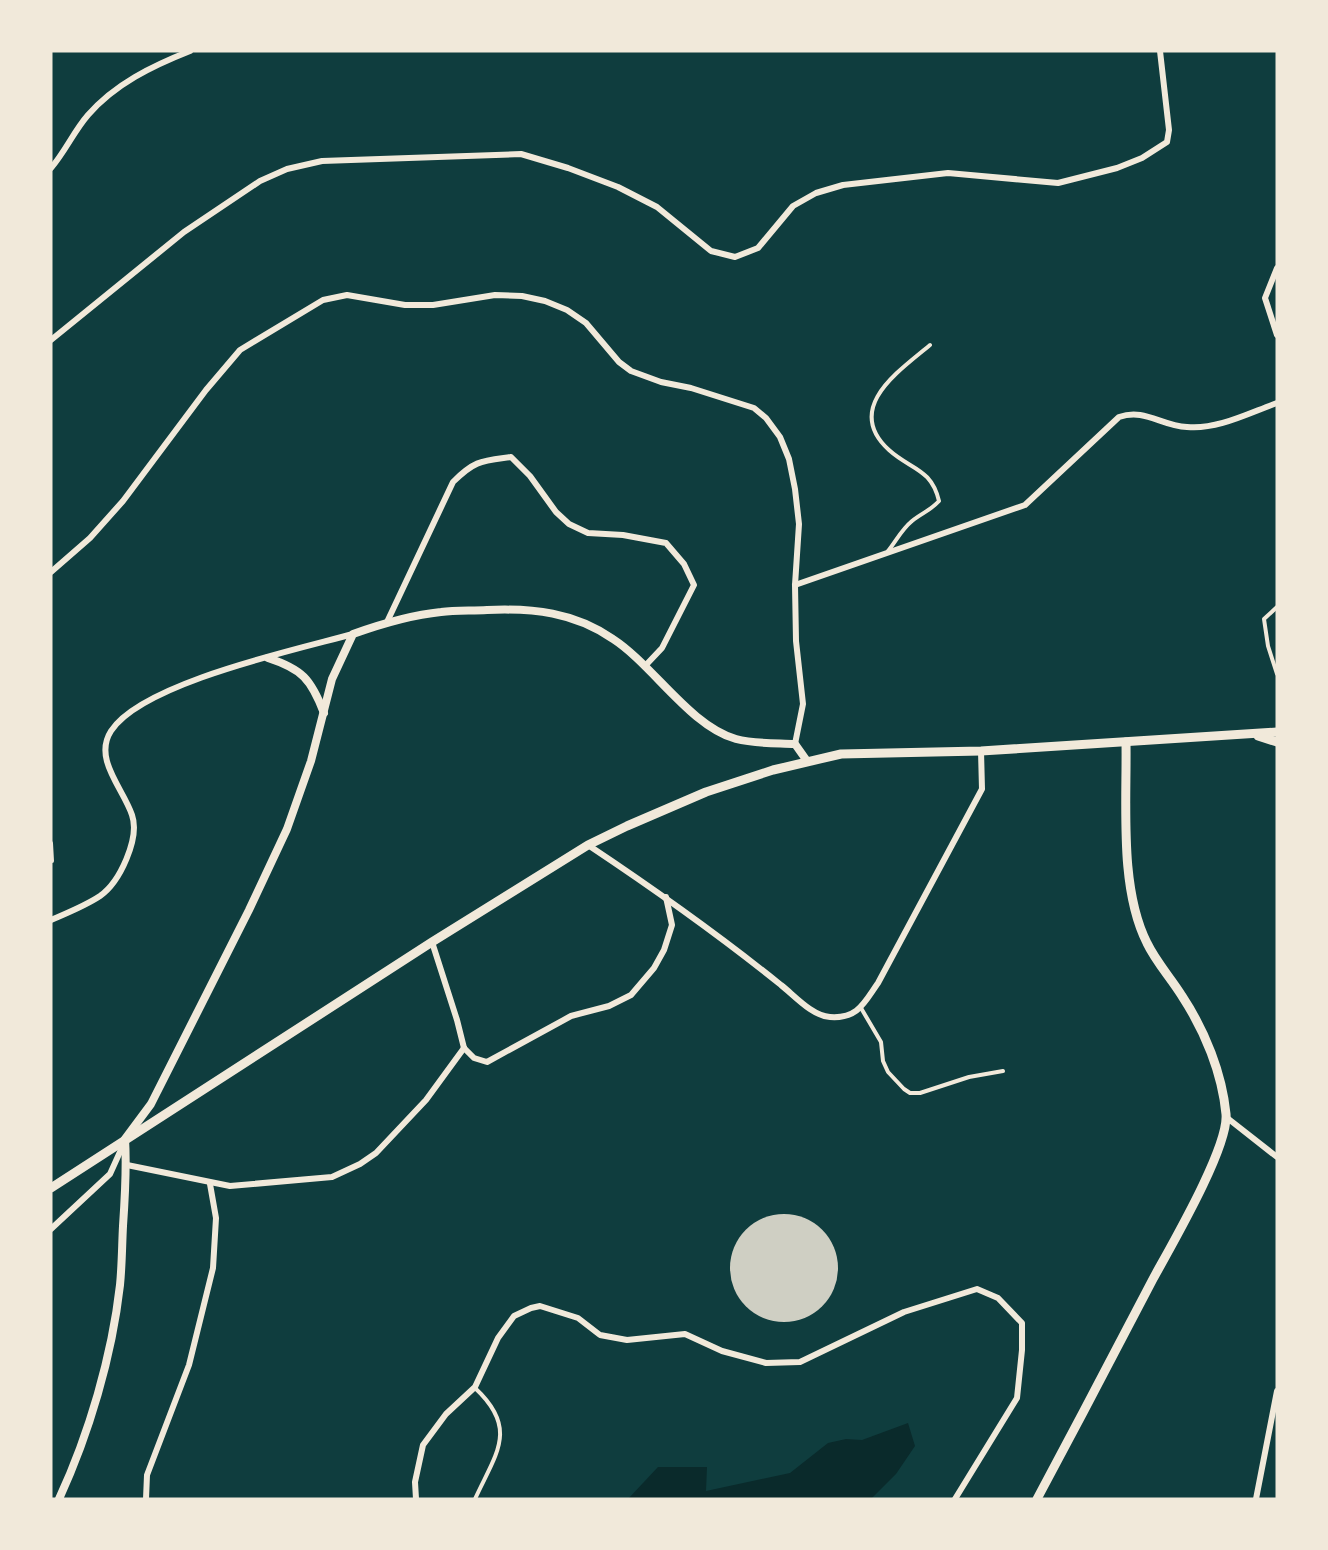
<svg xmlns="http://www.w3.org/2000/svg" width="1328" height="1550" font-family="'DejaVu Sans',sans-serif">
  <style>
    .water { fill: #0a2a2b }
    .building { fill: #cfcfc3 }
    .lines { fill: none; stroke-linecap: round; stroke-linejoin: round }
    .service { stroke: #f1e9da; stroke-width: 4 }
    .minor { stroke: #f1e9da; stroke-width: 6 }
    .tertiary { stroke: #f1e9da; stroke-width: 8 }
    .secondary { stroke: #f1e9da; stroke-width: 9 }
  </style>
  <rect width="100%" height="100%" fill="#0f3d3e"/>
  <polygon class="water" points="908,1423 915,1446 896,1474 871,1499 628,1499 658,1467 707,1467 706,1491 790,1473 828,1443 846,1439 862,1440"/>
  <circle class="building" cx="784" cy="1268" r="54"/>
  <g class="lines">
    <g class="service">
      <path d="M888,551c8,-10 14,-22 24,-30 10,-8 19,-11 27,-20 -8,-33 -28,-31 -50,-51 -46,-42 10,-79 41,-105"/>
      <polyline points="1277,607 1264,619 1268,646 1277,674"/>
      <polyline points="51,843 52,861"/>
      <polyline points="861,1008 881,1042 883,1061 888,1072 904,1089 910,1093 920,1093 969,1077 1003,1071"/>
      <path d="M475,1499c21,-46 44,-70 0,-111"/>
    </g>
    <g class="minor">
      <path d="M51,168c14,-16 23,-37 37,-53 27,-31 64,-49 102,-64"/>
      <polyline points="1277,268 1265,298 1277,335"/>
      <polyline points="51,340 184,232 260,181 287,169 322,161 521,154 568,168 618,187 657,207 711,251 735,257 758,248 793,206 816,193 843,185 948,173 1058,183 1117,168 1142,158 1167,142 1169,130 1160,51"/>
      <polyline points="51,572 90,538 123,501 206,390 240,350 323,300 347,295 405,305 433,305 495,295 522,296 545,301 567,310 586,323 619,362 631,371 661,382 691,388 754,408 766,418 780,437 789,459 795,489 799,524 795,585 796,641 803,704 795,744"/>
      <path d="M795,585l230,-80 94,-88c26,-9 42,9 68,10 30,3 62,-14 90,-24"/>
      <path d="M387,622l66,-140c22,-22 29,-21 58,-25l19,19 26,36 13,12 19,9 35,2 43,8 18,21 10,21 -32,63 -17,18"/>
      <path d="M588,845c66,44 131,90 193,140 13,10 31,31 49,32 28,2 34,-14 48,-34l104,-194 -1,-38"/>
      <path d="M51,920c16,-7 34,-14 49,-24 20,-14 40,-58 32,-81 -9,-27 -39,-56 -21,-84 31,-48 184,-81 242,-97"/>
      <polyline points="432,942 457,1020 464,1048"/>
      <polyline points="464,1048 474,1058 487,1062 571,1016 609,1006 631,995 654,968 664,950 672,925 666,897"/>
      <polyline points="1226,1117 1277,1157"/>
      <polyline points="127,1165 230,1186 332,1177 360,1164 376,1153 426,1100 464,1048"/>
      <polyline points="51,1229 110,1174 124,1143"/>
      <polyline points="146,1499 147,1475 189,1365 213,1268 216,1218 210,1184"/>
      <polyline points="416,1499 415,1482 423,1445 446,1414 475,1387 498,1338 514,1316 531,1308 540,1306 578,1318 600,1335 627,1340 685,1334 722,1351 766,1363 800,1362 904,1312 977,1289 998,1298 1022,1323 1022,1350 1017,1398 955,1499"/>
      <polyline points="1256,1499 1277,1391"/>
    </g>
    <g class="tertiary">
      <path d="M268,658c34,11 43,21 56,55"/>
      <path d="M59,1499c30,-65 53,-143 61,-214 2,-20 2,-40 3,-59 2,-29 4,-58 2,-87l26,-35 98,-194 38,-81 24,-68 21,-82 21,-45c28,-10 58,-19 88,-22 15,-2 31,-1 46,-2 46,-2 87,2 126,29 40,26 77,87 123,100 19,5 40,4 59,5l12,17"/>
    </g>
    <g class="secondary">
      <polyline points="1258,736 1277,742"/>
      <polyline points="51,1188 432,942 588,845 627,826 706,792 773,770 841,754 981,751 1277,732"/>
      <path d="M1037,1499c39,-73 78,-147 116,-220 18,-33 76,-132 73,-165 -4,-41 -21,-83 -44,-118 -11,-18 -26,-34 -35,-53 -28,-55 -20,-140 -21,-201"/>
    </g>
  </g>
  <rect width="1328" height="1550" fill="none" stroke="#f1e9da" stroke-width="105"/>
</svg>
